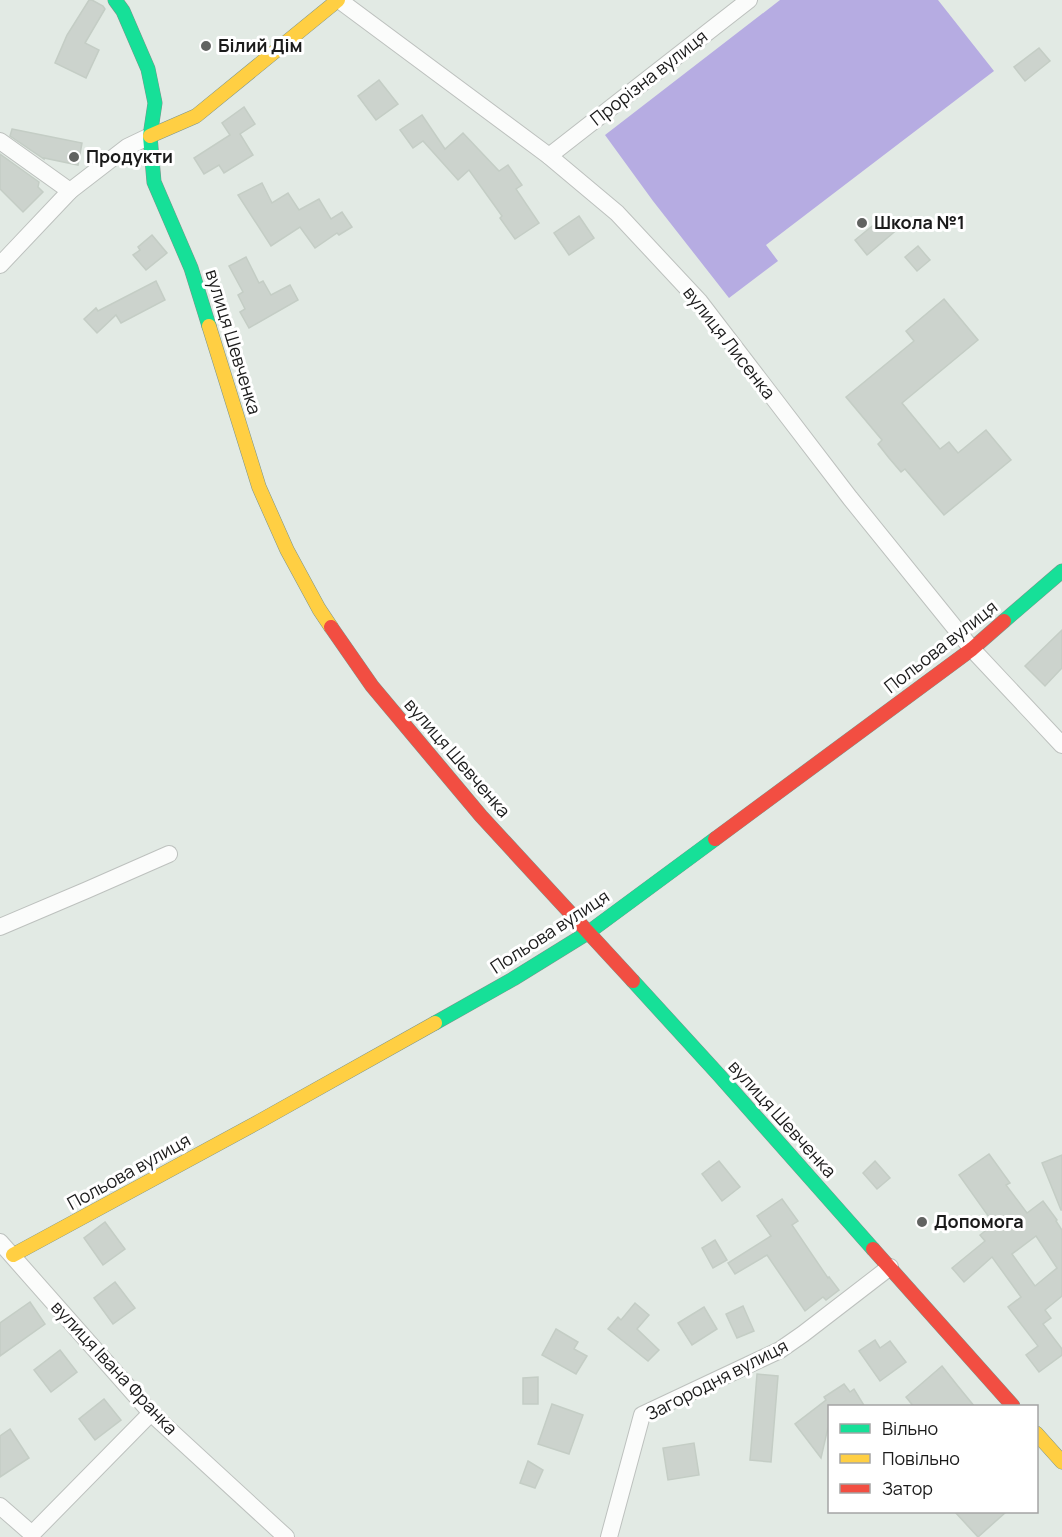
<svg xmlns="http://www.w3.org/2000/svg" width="1062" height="1537" font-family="Manrope,sans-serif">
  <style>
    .pitch { fill: #b6ace2 }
    .building { fill: #ccd3cd; stroke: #c4cdc5; stroke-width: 1.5; fill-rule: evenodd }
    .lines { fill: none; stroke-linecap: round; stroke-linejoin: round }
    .street-casing { stroke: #bdc1be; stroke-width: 18 }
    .fast-casing { stroke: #7b948b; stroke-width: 15 }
    .slow-casing { stroke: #7b948b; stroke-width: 15 }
    .jam-casing { stroke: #7b948b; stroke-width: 15 }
    .street { stroke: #fbfcfb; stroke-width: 16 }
    .fast { stroke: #16e098; stroke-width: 14 }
    .slow { stroke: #ffcf43; stroke-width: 14 }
    .jam { stroke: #f24e42; stroke-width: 14 }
    .poi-dot { fill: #616361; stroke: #fff; stroke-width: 2 }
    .labels { text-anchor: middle; stroke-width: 6; stroke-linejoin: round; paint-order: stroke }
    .poi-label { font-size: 18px; font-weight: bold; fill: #1b1b1b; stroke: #fff; text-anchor: start }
    .street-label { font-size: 18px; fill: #1b1b1b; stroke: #fff }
  </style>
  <rect width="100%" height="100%" fill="#e2eae4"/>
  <polygon class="pitch" points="780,0 938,0 994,71 766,245 778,261 729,298 653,201 605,135"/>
  <g class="building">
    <polygon points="89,0 92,0 103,6 105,9 85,43 99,50 86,78 55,63 67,35"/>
    <polygon points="1039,48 1050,61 1025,81 1014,67"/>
    <polygon points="379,80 398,104 376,120 358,96"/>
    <polygon points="244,107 255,124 240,134 253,155 224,173 219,165 204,174 194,158 230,135 222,123"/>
    <polygon points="422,115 445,149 463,133 499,171 508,165 522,185 516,189 539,223 515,239 500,218 502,216 469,170 458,180 423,141 413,148 400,130"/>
    <polygon points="12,129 82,143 78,165 44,158 44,159 10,136"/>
    <polygon points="0,154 39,182 38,187 43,192 23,212 0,189"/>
    <polygon points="262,183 272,203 288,193 299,210 319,199 331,219 342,212 352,227 339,235 337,233 315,248 300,227 271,246 238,195"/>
    <polygon points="887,214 899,228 867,255 855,240"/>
    <polygon points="579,216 594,238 569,255 554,233"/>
    <polygon points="152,235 167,253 146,270 133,255 140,250 138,247"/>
    <polygon points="918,246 930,260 917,271 905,257"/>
    <polygon points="246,257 259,283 263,281 271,295 290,285 298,300 249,328 240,312 245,309 238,295 243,292 229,266"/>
    <polygon points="156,281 165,300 121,323 116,315 97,333 84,319 96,308 98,311"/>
    <polygon points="944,299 978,340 902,403 940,449 949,442 958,453 986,430 1011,460 944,515 905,469 901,472 889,458 878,444 882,440 846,397 914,341 906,331"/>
    <polygon points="1062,630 1062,668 1045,686 1025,666"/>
    <path d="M989,1154l21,29 -4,2 21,28 16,-12 14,19 -1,1 6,9v66l-17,14 6,8 -8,6 19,25v6l-23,17 -13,-17 12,-9 -30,-39 13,-10 -29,-40 -28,25 -12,-14 33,-27 -5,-6 14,-11 -35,-49zM1036,1236l21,32 -22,18 -23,-32z"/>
    <polygon points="1062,1155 1062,1210 1061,1210 1042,1163"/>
    <polygon points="719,1161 740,1187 722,1201 702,1174"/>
    <polygon points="875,1161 890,1178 877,1189 863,1173"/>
    <polygon points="782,1199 798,1221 792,1225 828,1278 829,1277 839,1290 826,1300 823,1297 805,1311 767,1255 735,1274 728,1263 771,1236 757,1216"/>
    <polygon points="105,1222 125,1249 103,1265 84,1238"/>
    <polygon points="715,1240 727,1260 713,1268 702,1248"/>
    <polygon points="115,1282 135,1308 113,1324 94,1298"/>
    <polygon points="30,1302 45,1324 0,1356 0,1323"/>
    <polygon points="635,1303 649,1315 637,1329 659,1350 648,1361 608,1329 618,1317 621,1320"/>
    <polygon points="743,1306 754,1331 737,1338 726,1314"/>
    <polygon points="704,1307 717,1329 692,1345 678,1323"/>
    <polygon points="556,1329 578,1342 574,1349 587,1356 576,1374 542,1355"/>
    <polygon points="875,1340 880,1348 890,1341 906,1362 880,1381 859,1351"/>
    <polygon points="60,1350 77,1372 51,1392 34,1370"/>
    <polygon points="942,1366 957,1385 975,1407 914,1407 906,1397"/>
    <polygon points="757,1374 778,1376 771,1462 750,1460"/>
    <polygon points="538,1377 538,1404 523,1404 523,1378"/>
    <polygon points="844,1384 850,1392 854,1389 865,1407 830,1407 830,1419 821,1458 795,1424 826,1400 824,1397"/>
    <polygon points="104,1399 121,1420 95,1440 79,1419"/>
    <polygon points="552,1404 583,1415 569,1454 538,1444"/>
    <polygon points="10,1429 29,1458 0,1477 0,1436"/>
    <polygon points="694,1443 699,1475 668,1480 663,1448"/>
    <polygon points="528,1461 543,1470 535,1488 520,1483"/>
    <polygon points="955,1512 1006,1512 978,1537"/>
  </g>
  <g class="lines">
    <g class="street-casing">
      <g id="street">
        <polyline points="339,0 549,156 617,213 700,302 850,498 972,649 1062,745"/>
        <polyline points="0,141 70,191"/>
        <polyline points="549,156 749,0"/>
        <polyline points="0,265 70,191 127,147 150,136"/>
        <polyline points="0,927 87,890 169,854"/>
        <polyline points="0,1242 151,1413 286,1537"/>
        <polyline points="0,1506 32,1534 151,1413"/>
        <polyline points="609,1537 642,1415 780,1350 803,1334 890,1267"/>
      </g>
    </g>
    <g class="fast-casing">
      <g id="fast">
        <polyline points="115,0 123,11 148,69 155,103 150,136 154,182 191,268 209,326"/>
        <polyline points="1004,621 1062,571"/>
        <polyline points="633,981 718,1074 873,1249"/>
        <polyline points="435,1023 513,979 589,932 715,839"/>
      </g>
    </g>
    <g class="slow-casing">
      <g id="slow">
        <polyline points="150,136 196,116 338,0"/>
        <polyline points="209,326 259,487 287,550 319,609 331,627"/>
        <polyline points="13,1255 260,1121 435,1023"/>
        <polyline points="1036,1433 1062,1462"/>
      </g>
    </g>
    <g class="jam-casing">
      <g id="jam">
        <polyline points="331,627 372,686 481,816 633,981"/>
        <polyline points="715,839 972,649 1004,621"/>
        <polyline points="873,1249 1013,1406"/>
      </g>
    </g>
    <use href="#street" class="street"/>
    <use href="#fast" class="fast"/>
    <use href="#slow" class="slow"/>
    <use href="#jam" class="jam"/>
  </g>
  <g class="poi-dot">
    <circle cx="206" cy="46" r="6"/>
    <circle cx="74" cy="157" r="6"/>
    <circle cx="862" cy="223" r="6"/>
    <circle cx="922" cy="1222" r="6"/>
  </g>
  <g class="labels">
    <g class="poi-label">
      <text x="218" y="52">Білий Дім</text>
      <text x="86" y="163">Продукти</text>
      <text x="874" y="229">Школа №1</text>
      <text x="934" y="1228">Допомога</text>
    </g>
    <g class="street-label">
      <text transform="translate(649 78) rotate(-38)" y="6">Прорізна вулиця</text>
      <text transform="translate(233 342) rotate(73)" y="6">вулиця Шевченка</text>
      <text transform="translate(729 343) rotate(52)" y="6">вулиця Лисенка</text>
      <text transform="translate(941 647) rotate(-38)" y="6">Польова вулиця</text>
      <text transform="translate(457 758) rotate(49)" y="6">вулиця Шевченка</text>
      <text transform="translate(550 932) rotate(-33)" y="6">Польова вулиця</text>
      <text transform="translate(782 1119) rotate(48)" y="6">вулиця Шевченка</text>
      <text transform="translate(129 1172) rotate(-29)" y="6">Польова вулиця</text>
      <text transform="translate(114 1368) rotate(47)" y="6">вулиця Івана Франка</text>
      <text transform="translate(717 1380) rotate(-27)" y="6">Загородня вулиця</text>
    </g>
  </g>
  <rect x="828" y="1405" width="210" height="108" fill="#ffffff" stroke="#a4a4a4" stroke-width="1.5"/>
  <rect x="840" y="1424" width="30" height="9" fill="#16e098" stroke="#a4a4a4" stroke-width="1.5"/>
  <text x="882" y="1435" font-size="18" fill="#1b1b1b">Вільно</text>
  <rect x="840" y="1454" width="30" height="9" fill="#ffcf43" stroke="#a4a4a4" stroke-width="1.5"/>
  <text x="882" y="1465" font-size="18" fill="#1b1b1b">Повільно</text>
  <rect x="840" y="1484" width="30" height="9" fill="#f24e42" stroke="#a4a4a4" stroke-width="1.5"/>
  <text x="882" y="1495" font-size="18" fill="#1b1b1b">Затор</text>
</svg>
